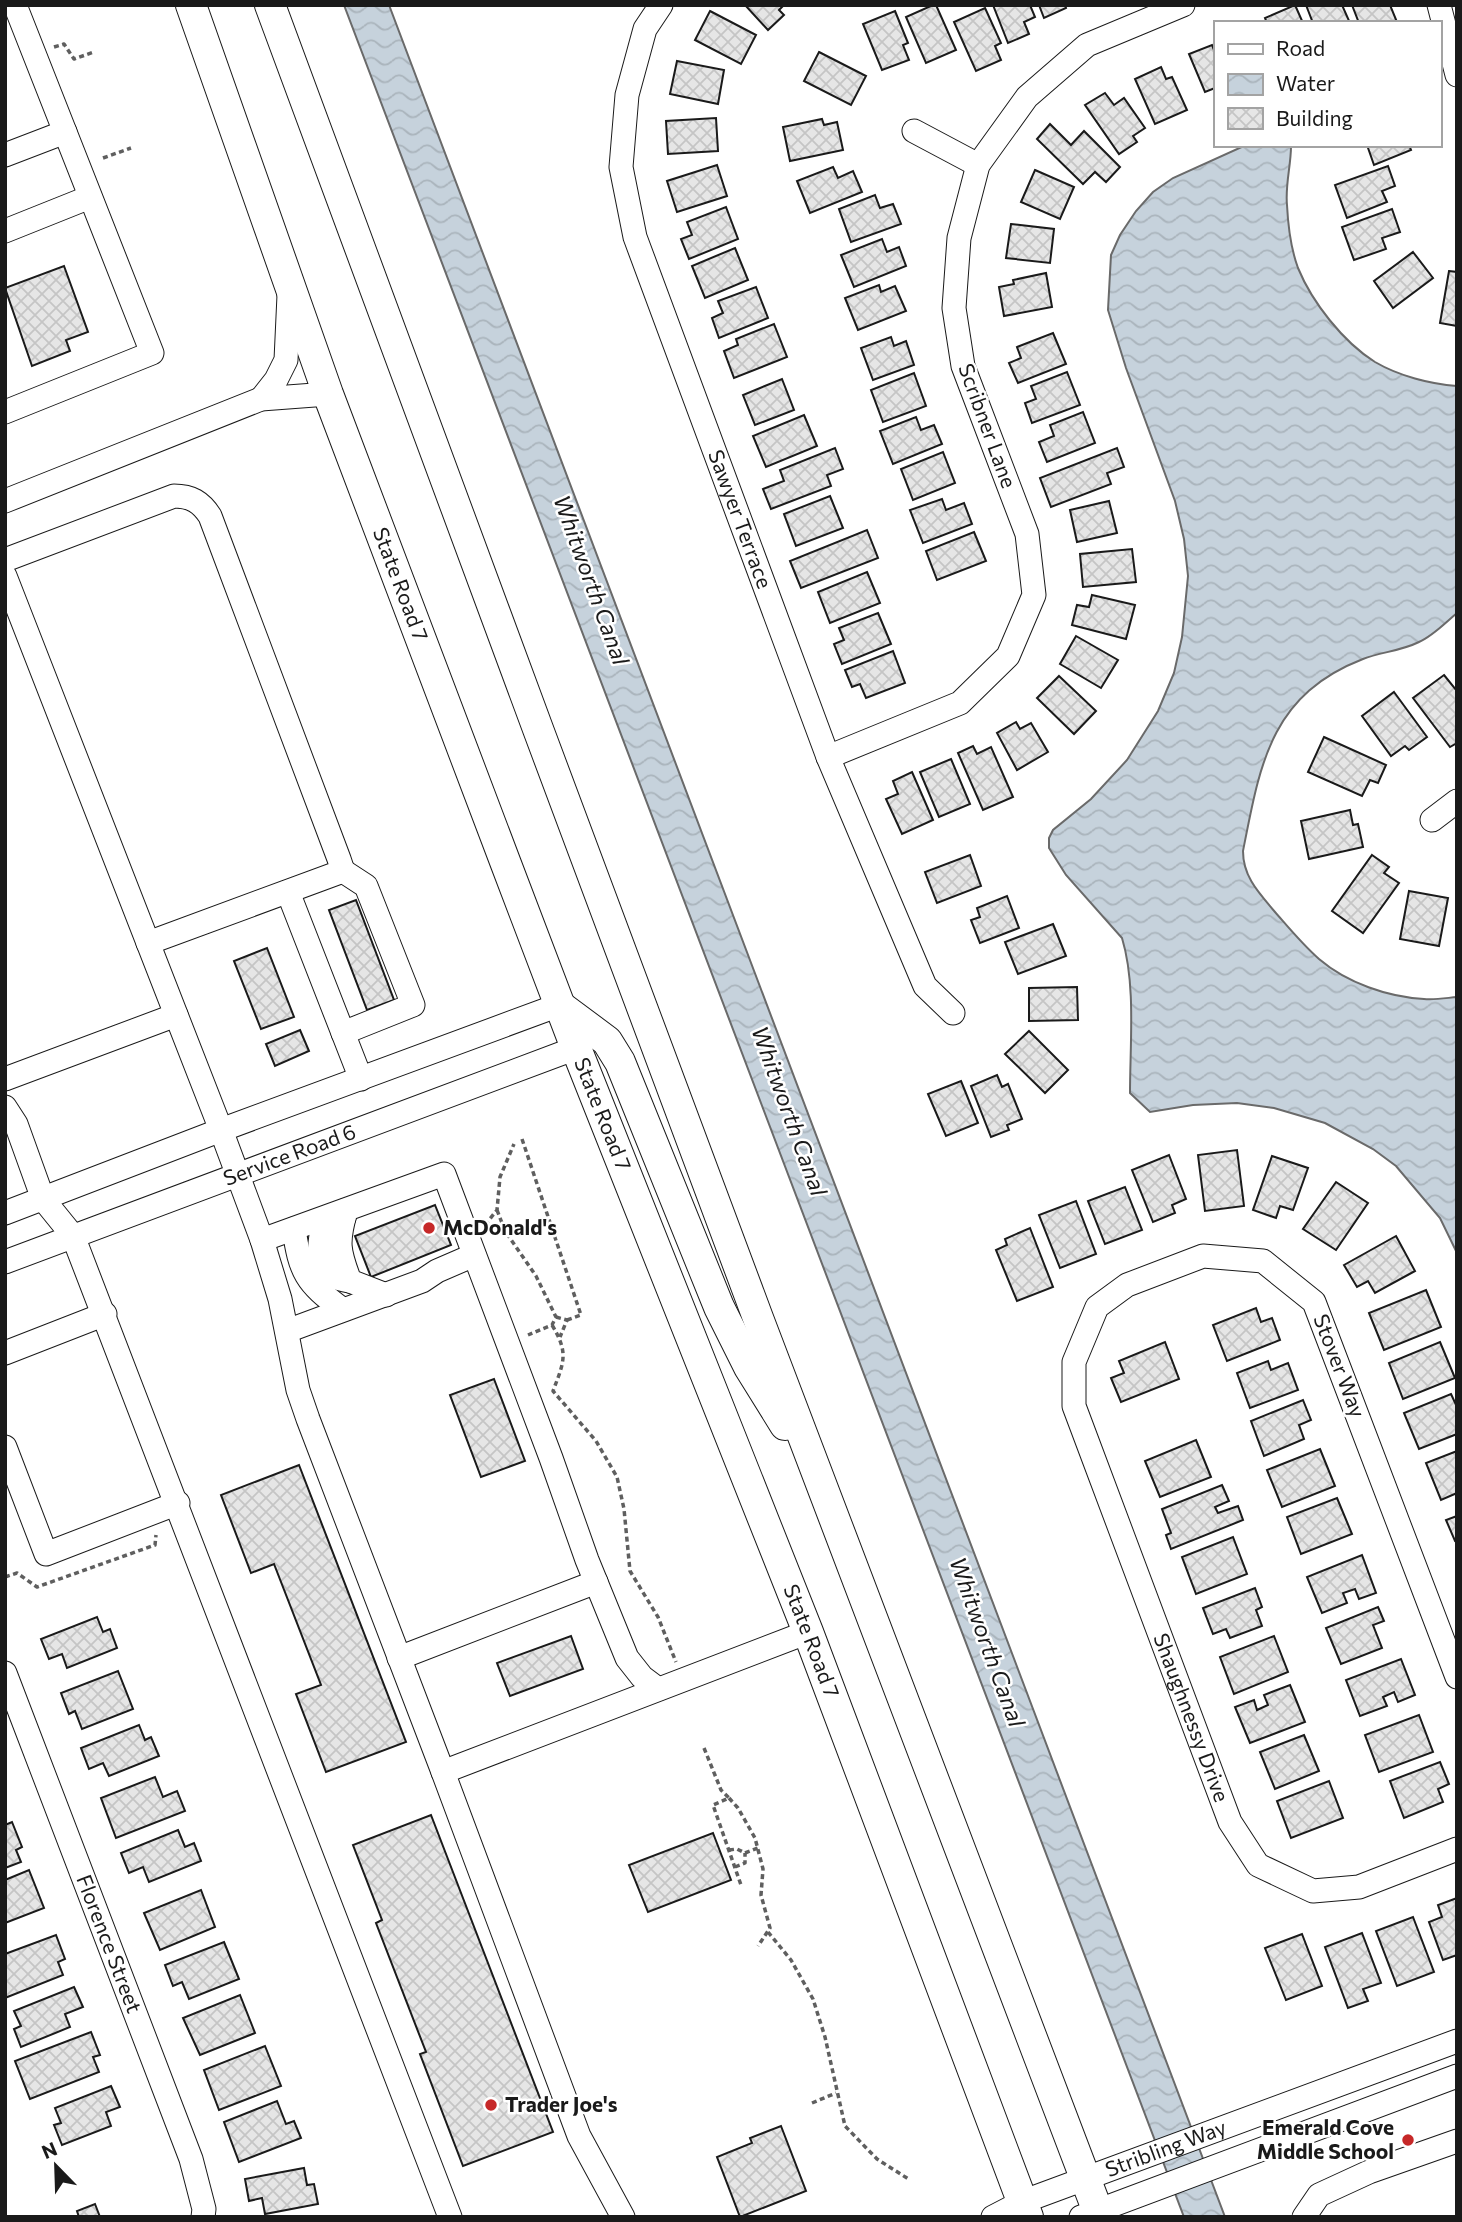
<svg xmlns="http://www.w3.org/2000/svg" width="1462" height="2222" font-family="Commissioner,sans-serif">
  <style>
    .water { fill: url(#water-waves); stroke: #6a6a6a; stroke-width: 2 }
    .building { fill: url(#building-cross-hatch); stroke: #1a1a1a; stroke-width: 2 }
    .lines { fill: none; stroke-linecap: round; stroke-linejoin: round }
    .minor-casing { stroke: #1a1a1a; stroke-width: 25 }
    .major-casing { stroke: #1a1a1a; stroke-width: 32 }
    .path { stroke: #5f5f5f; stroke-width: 3.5; stroke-dasharray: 5 3.5; stroke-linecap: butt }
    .minor { stroke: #fff; stroke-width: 23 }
    .major { stroke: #fff; stroke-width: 30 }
    .poi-dot { fill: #c62828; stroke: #fff; stroke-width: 2.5 }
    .labels { text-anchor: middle; stroke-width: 5; stroke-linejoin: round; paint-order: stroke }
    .street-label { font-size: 21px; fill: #1a1a1a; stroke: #fff }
    .poi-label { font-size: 21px; font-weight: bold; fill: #1a1a1a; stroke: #fff; text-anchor: start }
    .water-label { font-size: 23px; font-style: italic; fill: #1a1a1a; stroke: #fff }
  </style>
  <defs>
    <pattern id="water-waves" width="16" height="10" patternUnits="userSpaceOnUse" patternTransform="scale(1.75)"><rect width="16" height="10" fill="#c6d2dc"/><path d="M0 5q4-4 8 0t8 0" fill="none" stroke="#aab4bc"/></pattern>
    <pattern id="building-cross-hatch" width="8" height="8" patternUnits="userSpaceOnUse" patternTransform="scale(1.75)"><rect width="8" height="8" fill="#e6e6e6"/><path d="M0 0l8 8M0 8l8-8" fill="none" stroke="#c5c5c5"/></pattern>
  </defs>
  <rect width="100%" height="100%" fill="#fff"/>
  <g class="water">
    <polygon points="344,5 389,5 1225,2217 1184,2217"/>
    <path d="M1246,145l45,1c0,20 -6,39 -4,59 1,20 4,44 11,63 14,34 45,74 77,94 24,14 55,22 82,24v227c-12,10 -24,23 -38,29 -18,9 -38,10 -56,17 -93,36 -103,106 -120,192 0,26 16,42 32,61 14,16 28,33 44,47 28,24 69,38 105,40 11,1 22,-1 33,-2v256l-17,-35 -44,-52 -23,-17 -48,-26 -51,-15 -37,-5 -44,2 -43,7 -20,-19c0,-49 6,-109 -8,-155l-56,-63 -17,-27v-10l4,-8 38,-31 36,-39 31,-49 16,-38 8,-36 6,-61 -4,-37 -9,-38 -49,-133 -18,-58 3,-55 9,-20 16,-24 17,-19 20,-14z"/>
  </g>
  <g class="building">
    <polygon points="745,5 784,5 779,10 784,15 768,30"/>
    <polygon points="933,5 936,5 956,50 926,63 906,17"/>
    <polygon points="993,5 1030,5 1035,17 1024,22 1029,34 1008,43"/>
    <polygon points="1039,5 1065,5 1066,8 1044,18"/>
    <polygon points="1295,5 1303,23 1267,23 1265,18"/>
    <polygon points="1306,5 1342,5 1350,23 1313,23"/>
    <polygon points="1352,5 1390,5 1397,22 1359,23"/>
    <polygon points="985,8 1001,43 995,46 1001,60 976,71 954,22"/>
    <polygon points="710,11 756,35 741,64 695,40"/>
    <polygon points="895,11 908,43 903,45 909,60 882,70 863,24"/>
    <polygon points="1212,45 1215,53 1215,88 1205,92 1189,54"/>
    <polygon points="819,52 866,76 851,105 804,81"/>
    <polygon points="677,61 724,70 718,104 670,94"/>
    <polygon points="1161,67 1166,79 1172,77 1187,110 1155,124 1135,79"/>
    <polygon points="1105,93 1114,105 1124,98 1145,128 1133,136 1137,142 1119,154 1085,105"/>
    <polygon points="716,118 718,151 668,154 666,121"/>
    <polygon points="822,119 824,125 837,122 843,150 790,161 783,127"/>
    <polygon points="1050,124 1071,145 1084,131 1120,167 1106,182 1095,172 1083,184 1037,139"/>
    <polygon points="1367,145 1409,145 1411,150 1374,165"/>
    <polygon points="717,165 727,196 677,212 667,181"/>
    <polygon points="1388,166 1395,186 1382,191 1387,202 1347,218 1335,185"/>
    <polygon points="833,167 838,178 853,171 862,192 810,213 797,181"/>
    <polygon points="1035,170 1074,187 1060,219 1021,202"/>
    <polygon points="875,195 880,208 893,204 901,224 851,242 839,209"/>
    <polygon points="726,207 738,239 689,259 681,239 692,235 687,222"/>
    <polygon points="1392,209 1400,232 1382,238 1386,249 1354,260 1342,227"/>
    <polygon points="1011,224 1054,229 1050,263 1006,258"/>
    <polygon points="882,239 887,252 899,247 906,266 854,287 841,255"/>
    <polygon points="735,248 748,280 705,298 692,266"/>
    <polygon points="1413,252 1433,278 1393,308 1374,281"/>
    <polygon points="64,266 88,332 66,340 70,351 32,366 5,288"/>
    <polygon points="1449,271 1457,272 1457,326 1440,323"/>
    <polygon points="1046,273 1052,307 1004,316 999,287 1014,284 1013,280"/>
    <polygon points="879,285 881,292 895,286 906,311 858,330 845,298"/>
    <polygon points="756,287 768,318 719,338 712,318 723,313 718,301"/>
    <polygon points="774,324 787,357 734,378 724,351 738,345 736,339"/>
    <polygon points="1053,333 1066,364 1018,383 1009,363 1021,358 1017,347"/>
    <polygon points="891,337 894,346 906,341 914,365 873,380 861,348"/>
    <polygon points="1067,372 1080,405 1032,423 1025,403 1036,399 1031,386"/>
    <polygon points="914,373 926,406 883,422 871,390"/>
    <polygon points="782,379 794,410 755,425 743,395"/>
    <polygon points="1083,412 1095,443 1047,462 1039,442 1054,436 1050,425"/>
    <polygon points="804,415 817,446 766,467 753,436"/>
    <polygon points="916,417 921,430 934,425 942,444 893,464 880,431"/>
    <polygon points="835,448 843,469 827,475 831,486 771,509 763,489 784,481 780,470"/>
    <polygon points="1117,448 1124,467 1107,473 1111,484 1051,507 1040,478"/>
    <polygon points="943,452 955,483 913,500 901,469"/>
    <polygon points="830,496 843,528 796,546 784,514"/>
    <polygon points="942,499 946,510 964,503 972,524 923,543 910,510"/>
    <polygon points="1109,501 1117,533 1077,542 1070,510"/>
    <polygon points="867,530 878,558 801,588 790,561"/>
    <polygon points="974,532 986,561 937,580 926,551"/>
    <polygon points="1132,549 1136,582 1083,587 1080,554"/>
    <polygon points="867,572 880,603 830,623 818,592"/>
    <polygon points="1092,595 1135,605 1126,639 1072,625 1077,605 1089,607"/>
    <polygon points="878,613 891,644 842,664 834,644 844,640 839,628"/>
    <polygon points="1076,636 1118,660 1101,688 1060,664"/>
    <polygon points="893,651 905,683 866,698 860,684 852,687 845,670"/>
    <polygon points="1444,675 1457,691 1457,743 1450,747 1413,698"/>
    <polygon points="1059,676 1096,711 1074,734 1037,698"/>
    <polygon points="1394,692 1427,737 1409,750 1405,746 1391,756 1362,716"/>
    <polygon points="1016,722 1020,729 1031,723 1048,752 1017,770 997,733"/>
    <polygon points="1324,737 1386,765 1378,783 1370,780 1362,796 1308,772"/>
    <polygon points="973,746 977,754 991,747 1013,797 983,810 958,753"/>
    <polygon points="951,759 970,804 939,817 920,772"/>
    <polygon points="912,772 933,820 902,834 886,799 898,794 893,781"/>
    <polygon points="1350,810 1353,825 1358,824 1363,847 1309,859 1301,821"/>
    <polygon points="970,855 981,886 937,903 925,872"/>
    <polygon points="1372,855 1389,867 1384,873 1399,883 1363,933 1332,911"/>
    <polygon points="1409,891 1448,898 1439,946 1400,939"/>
    <polygon points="1007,896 1019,928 980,943 971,920 980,917 977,908"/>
    <polygon points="356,900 394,1000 367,1010 329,910"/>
    <polygon points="1053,924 1066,956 1018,974 1005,942"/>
    <polygon points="267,948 294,1017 261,1029 234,961"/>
    <polygon points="1077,987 1078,1020 1029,1021 1029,988"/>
    <polygon points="300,1030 309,1051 275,1066 266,1044"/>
    <polygon points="1029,1031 1068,1070 1045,1093 1005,1054"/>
    <polygon points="997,1075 1002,1087 1008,1084 1022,1119 1007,1125 1009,1130 991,1137 971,1086"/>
    <polygon points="961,1081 978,1123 946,1136 928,1094"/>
    <polygon points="1237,1150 1244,1206 1205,1211 1198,1155"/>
    <polygon points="1169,1155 1186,1199 1172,1205 1175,1213 1153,1222 1132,1170"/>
    <polygon points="1272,1156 1308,1168 1293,1210 1280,1206 1276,1218 1253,1210"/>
    <polygon points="1336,1182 1368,1203 1336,1250 1303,1229"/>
    <polygon points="1125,1187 1142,1230 1105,1244 1088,1201"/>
    <polygon points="1076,1201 1096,1254 1060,1268 1039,1215"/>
    <polygon points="435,1205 451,1245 371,1277 355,1236"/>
    <polygon points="1030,1228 1053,1287 1017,1301 996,1250 1007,1245 1005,1239"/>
    <polygon points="1396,1236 1415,1271 1375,1293 1368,1281 1357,1287 1344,1265"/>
    <polygon points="1426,1290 1441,1327 1384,1350 1369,1313"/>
    <polygon points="1256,1308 1261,1322 1272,1318 1280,1340 1227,1361 1213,1325"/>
    <polygon points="1165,1342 1179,1379 1121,1402 1111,1378 1124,1373 1119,1361"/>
    <polygon points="1440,1342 1455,1378 1403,1399 1389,1363"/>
    <polygon points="1268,1361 1271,1370 1288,1363 1298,1390 1250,1408 1237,1373"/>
    <polygon points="494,1379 525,1461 481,1477 450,1395"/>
    <polygon points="1451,1394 1457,1407 1457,1434 1419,1449 1404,1413"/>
    <polygon points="1303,1400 1311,1420 1299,1425 1304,1439 1264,1456 1251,1421"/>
    <polygon points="1196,1440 1211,1477 1160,1497 1145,1461"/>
    <polygon points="1320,1449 1335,1486 1282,1507 1267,1470"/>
    <polygon points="1457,1451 1457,1493 1441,1500 1426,1463"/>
    <polygon points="299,1465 406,1742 326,1772 296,1694 321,1685 274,1564 251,1573 221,1495"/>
    <polygon points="1222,1485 1229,1501 1215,1507 1218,1513 1238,1506 1243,1520 1171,1549 1166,1535 1171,1533 1162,1509"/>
    <polygon points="1337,1498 1352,1534 1301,1554 1287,1517"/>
    <polygon points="1457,1516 1457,1540 1455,1541 1446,1520"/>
    <polygon points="1233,1537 1247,1574 1196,1594 1182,1557"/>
    <polygon points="1362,1555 1376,1593 1359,1599 1355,1589 1343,1593 1347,1603 1322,1613 1307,1577"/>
    <polygon points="1255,1588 1262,1607 1256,1610 1262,1626 1230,1638 1226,1629 1213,1634 1203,1608"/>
    <polygon points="1378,1607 1384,1621 1373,1625 1382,1648 1341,1664 1326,1628"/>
    <polygon points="97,1617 103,1632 110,1629 117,1648 67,1668 62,1654 49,1659 41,1639"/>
    <polygon points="571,1636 583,1669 510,1696 497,1663"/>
    <polygon points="1274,1636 1288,1672 1234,1694 1220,1657"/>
    <polygon points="1401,1659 1415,1695 1398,1702 1394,1692 1383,1697 1387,1706 1360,1716 1346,1680"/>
    <polygon points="118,1671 133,1709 82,1729 75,1711 69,1714 61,1693"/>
    <polygon points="1290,1685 1305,1722 1250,1743 1235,1707 1254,1700 1257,1710 1268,1705 1264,1695"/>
    <polygon points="1419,1715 1433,1752 1379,1772 1365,1735"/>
    <polygon points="139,1725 145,1740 151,1737 159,1756 109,1776 103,1763 89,1769 81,1748"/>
    <polygon points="1304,1735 1319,1771 1275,1789 1260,1752"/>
    <polygon points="1440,1762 1449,1784 1438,1789 1443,1802 1404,1818 1390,1781"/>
    <polygon points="155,1777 163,1797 177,1791 185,1811 116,1838 101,1798"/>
    <polygon points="1329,1781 1343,1818 1291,1838 1277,1801"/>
    <polygon points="431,1815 553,2132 463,2166 420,2054 426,2052 376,1923 382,1920 353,1845"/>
    <polygon points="12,1822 22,1847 16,1850 21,1862 5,1868 5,1825"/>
    <polygon points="178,1830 185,1847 194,1843 201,1861 149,1882 143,1867 129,1873 121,1853"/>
    <polygon points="713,1833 731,1880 648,1912 629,1865"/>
    <polygon points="29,1870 44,1908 5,1923 5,1880"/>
    <polygon points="201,1890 215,1927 160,1950 144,1913"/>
    <polygon points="1457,1898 1457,1955 1443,1960 1429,1922 1442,1917 1438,1905"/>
    <polygon points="1413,1917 1434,1972 1397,1986 1376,1931"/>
    <polygon points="1362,1933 1381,1983 1363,1989 1368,2001 1348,2008 1325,1947"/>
    <polygon points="1302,1934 1322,1986 1286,2000 1265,1948"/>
    <polygon points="56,1935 65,1959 58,1962 63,1975 5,1998 5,1954"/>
    <polygon points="224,1942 239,1979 189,1999 182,1982 173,1986 165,1965"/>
    <polygon points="74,1987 83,2007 65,2014 70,2027 21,2047 14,2029 21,2026 14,2011"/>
    <polygon points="240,1995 255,2033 200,2055 183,2018"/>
    <polygon points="91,2032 100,2055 93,2057 99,2072 30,2099 15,2061"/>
    <polygon points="265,2046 281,2086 219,2110 204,2070"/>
    <polygon points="111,2086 120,2107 106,2112 111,2126 62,2145 54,2125 61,2123 55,2108"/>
    <polygon points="277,2101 286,2124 294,2121 301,2138 239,2162 224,2122"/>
    <polygon points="781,2126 806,2191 740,2217 717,2157 752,2143 750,2138"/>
    <polygon points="304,2168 307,2185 314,2184 318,2204 265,2214 262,2198 249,2201 245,2179"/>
    <polygon points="95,2204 100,2217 79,2217 77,2211"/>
  </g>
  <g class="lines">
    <g class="minor-casing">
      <g id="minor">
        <path id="s1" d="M661,5l-16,24 -18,66 -6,72 14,70 193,520 97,229 28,27"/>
        <polyline points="1439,5 1457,75"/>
        <polyline points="914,131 978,165"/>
        <polyline points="5,155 65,132"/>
        <polyline points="5,231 90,197"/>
        <polyline points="261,399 276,380 286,360 289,295"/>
        <polyline points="5,412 152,353 15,5"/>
        <polyline points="5,501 261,399 328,394"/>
        <path d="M5,560l169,-64c17,0 27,6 36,20l129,343 4,12 -195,72"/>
        <polyline points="5,576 221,1130 262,1240 280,1299 298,1390 308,1419 443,1772 579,2136 623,2217"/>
        <polyline points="828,757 960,703 1008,656 1034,595 1027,534 963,366 954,308 959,238 978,165 1027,97 1087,45 1183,5"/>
        <polyline points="1432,820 1457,801"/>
        <polyline points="288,892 361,1079"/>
        <polyline points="343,1033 413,1005 366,886 343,871"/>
        <polyline points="5,1079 176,1015"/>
        <polyline points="5,1107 16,1124 43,1199 73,1236 450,2217"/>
        <path d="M346,1210c-9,32 -8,40 4,71l36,14"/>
        <polyline points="5,1213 221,1130 559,1005"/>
        <path d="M344,1218l-23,17c-4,26 -1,42 29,46"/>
        <path d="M294,1229c6,43 12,54 48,80"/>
        <polyline points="262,1240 444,1174 551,1458 587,1560 627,1658 642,1677 658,1689"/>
        <path id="s2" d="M5,1262l571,-214"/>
        <polyline points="287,1331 422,1281 437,1271 474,1255"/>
        <polyline points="5,1353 105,1314"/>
        <polyline points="5,1447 46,1554 178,1503"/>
        <polyline points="399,1658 596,1582"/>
        <path id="s3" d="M5,1673l186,486 13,50 -1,8"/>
        <path id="s4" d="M1457,1677l-143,-375 -51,-41 -60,-5 -76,29 -30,22 -23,55v44l156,416 28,43 55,26 46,-4 98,-38"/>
        <polyline points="443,1772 808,1632"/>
        <path id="s5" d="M993,2217l29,-15 435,-161"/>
        <polyline points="1081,2217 1457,2076"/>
        <polyline points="1304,2217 1319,2195 1369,2172 1457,2141"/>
      </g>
    </g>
    <g class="major-casing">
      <g id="major">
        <path id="s6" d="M191,5l137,389 178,470 70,184 232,584 220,585"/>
        <polyline points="270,5 538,729 758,1318 1100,2217"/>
        <polyline points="560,1006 607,1041 620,1062 719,1307 749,1367 785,1425"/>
      </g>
    </g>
    <g class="path">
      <polyline points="54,47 64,44 74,59 94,52"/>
      <polyline points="103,158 131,148"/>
      <polyline points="522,1139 581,1315 567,1320"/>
      <polyline points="497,1210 505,1231 536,1276 556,1317 552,1325 528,1335"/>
      <polyline points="485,1225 497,1210 500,1177 514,1144"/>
      <polyline points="556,1317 567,1320 560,1337"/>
      <path d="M552,1325c17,28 12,37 1,66l43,50 21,36 7,32 6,62 28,46 18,45"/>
      <polyline points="5,1577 17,1573 37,1587 155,1545 156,1535"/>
      <polyline points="704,1748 721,1790 729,1798 713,1805 741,1885"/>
      <polyline points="729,1798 738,1808 755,1838 763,1869 761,1895 770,1928 758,1946"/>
      <polyline points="729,1850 737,1849 745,1853 758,1848"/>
      <polyline points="735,1867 745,1863 745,1853"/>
      <polyline points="768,1932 791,1960 813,1999 825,2037 845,2126 877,2159 910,2180"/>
      <polyline points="812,2103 836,2093"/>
    </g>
    <use href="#minor" class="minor"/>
    <use href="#major" class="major"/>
  </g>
  <g class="poi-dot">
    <circle cx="429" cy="1228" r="7"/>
    <circle cx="491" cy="2105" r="7"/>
    <circle cx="1408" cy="2140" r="7"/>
  </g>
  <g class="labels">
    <g class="street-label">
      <text transform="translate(987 426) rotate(70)" y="7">Scribner Lane</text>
      <text dy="7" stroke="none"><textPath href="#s1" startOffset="542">Sawyer Terrace</textPath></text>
      <text dy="7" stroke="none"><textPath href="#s6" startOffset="616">State Road 7</textPath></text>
      <text dy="7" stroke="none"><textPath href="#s6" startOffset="1183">State Road 7</textPath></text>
      <text dy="7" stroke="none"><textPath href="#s2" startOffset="304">Service Road 6</textPath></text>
      <text transform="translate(1339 1366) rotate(69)" y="7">Stover Way</text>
      <text dy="7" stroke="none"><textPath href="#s6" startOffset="1750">State Road 7</textPath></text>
      <text dy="7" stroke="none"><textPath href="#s4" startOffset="1082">Shaughnessy Drive</textPath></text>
      <text dy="7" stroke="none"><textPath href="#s3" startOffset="290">Florence Street</textPath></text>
      <text dy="7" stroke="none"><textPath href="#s5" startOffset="186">Stribling Way</textPath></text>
    </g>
    <g class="poi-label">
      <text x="443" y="1235">McDonald's</text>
      <text x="505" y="2112">Trader Joe's</text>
      <text x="1394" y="2135" text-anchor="end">Emerald Cove<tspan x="1394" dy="24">Middle School</tspan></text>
    </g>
    <g class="water-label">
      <text transform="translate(591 580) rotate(70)" y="8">Whitworth Canal</text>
      <text transform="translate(789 1111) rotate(70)" y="8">Whitworth Canal</text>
      <text transform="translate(987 1642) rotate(70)" y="8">Whitworth Canal</text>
    </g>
  </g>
  <rect width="1462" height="2222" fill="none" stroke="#1a1a1a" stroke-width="14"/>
  <rect x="1214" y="21" width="228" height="126" fill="#ffffff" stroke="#a3a3a3" stroke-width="2"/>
  <rect x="1228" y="44" width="35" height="10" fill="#ffffff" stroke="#a3a3a3" stroke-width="2"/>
  <text x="1276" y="56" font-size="21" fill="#1a1a1a">Road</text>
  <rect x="1228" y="74" width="35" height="21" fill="url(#water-waves)" stroke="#a3a3a3" stroke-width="2"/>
  <text x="1276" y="91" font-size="21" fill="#1a1a1a">Water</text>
  <rect x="1228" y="108" width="35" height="21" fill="url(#building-cross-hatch)" stroke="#a3a3a3" stroke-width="2"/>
  <text x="1276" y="126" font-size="21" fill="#1a1a1a">Building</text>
  <g transform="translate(56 2166) rotate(337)" stroke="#ffffff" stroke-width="5" paint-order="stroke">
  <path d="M0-5L12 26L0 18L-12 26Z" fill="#1a1a1a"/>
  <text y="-10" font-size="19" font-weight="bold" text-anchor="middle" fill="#1a1a1a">N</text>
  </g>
</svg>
